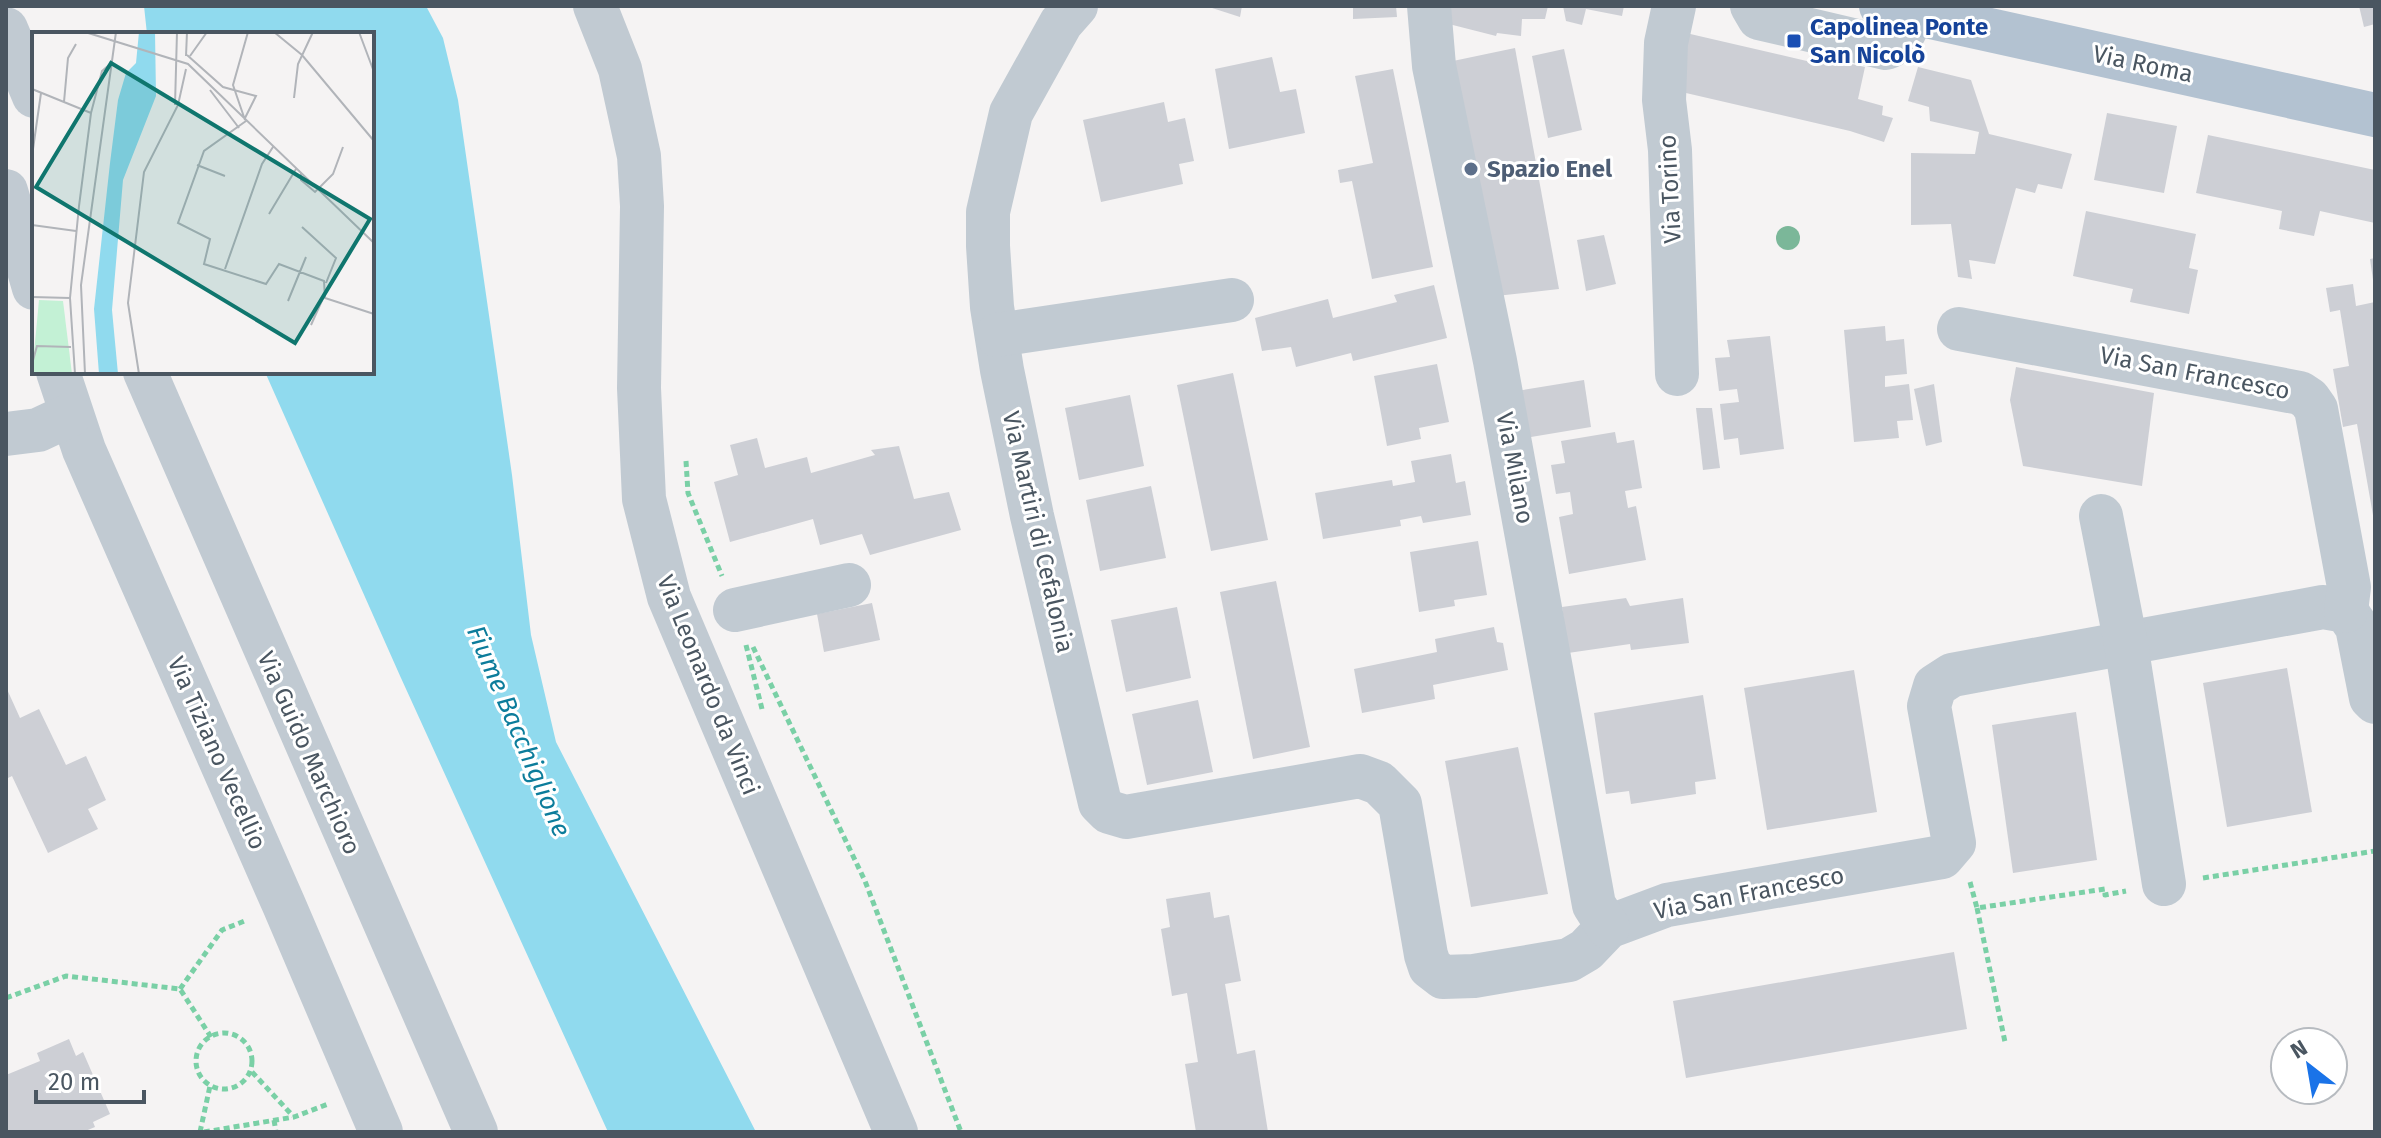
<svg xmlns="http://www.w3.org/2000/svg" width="2381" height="1138" font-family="'Fira Sans',sans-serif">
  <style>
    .water { fill: #90daee }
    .building { fill: #cdcfd5 }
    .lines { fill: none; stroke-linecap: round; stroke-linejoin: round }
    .path { stroke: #7ad0a6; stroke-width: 5; stroke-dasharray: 6 4; stroke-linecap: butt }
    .minor { stroke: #c1cad2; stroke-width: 44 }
    .major { stroke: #b3c2d1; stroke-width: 44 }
    .tree { fill: #7bb799 }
    .transit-dot { fill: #1a4fb4; stroke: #fff; stroke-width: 3 }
    .service-dot { fill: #5c6f8a; stroke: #fff; stroke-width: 3 }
    .labels { text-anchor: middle; stroke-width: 6; stroke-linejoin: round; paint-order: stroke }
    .transit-label { font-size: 24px; font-weight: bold; fill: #164399; stroke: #fff; text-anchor: start }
    .street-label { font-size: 24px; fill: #4a5661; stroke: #fff }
    .service-label { font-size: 24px; font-weight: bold; fill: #4e5e75; stroke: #fff; text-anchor: start }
    .water-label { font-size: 26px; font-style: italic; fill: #0c7c9b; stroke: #fff }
    .inset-road { fill: none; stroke: #b1b4b9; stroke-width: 2 }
    .view { fill: #0f766e; fill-opacity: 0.15; stroke: #0f766e; stroke-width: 4 }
    .inset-edge { fill: none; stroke: #4a5661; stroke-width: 4 }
  </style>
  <rect width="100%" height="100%" fill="#f5f3f3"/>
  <polygon class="water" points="144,6 426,6 443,38 458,100 512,475 531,635 556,742 756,1132 608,1132 401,678 265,372 372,372 372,34 147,34"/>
  <g class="building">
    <polygon points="1209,6 1242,6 1240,17 1209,7"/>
    <polygon points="1353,6 1396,6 1397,17 1353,19"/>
    <polygon points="1443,6 1548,6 1545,19 1522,19 1521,36 1497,33 1496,36 1441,22"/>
    <polygon points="1563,6 1624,6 1622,16 1586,9 1582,25 1566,21"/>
    <polygon points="2359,6 2375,6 2375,24 2364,27"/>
    <polygon points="1686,33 1811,62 1812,55 1865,67 1858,99 1883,106 1882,115 1893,118 1884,142 1850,131 1673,90"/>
    <polygon points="1515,48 1559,289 1496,296 1453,61"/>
    <polygon points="1564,49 1582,130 1548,138 1532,56"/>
    <polygon points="1272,57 1280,92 1296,89 1305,133 1229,149 1215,69"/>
    <polygon points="1918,67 1971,80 1989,134 2072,154 2062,189 2038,184 2035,193 2016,188 1995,264 1969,260 1972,279 1958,277 1951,224 1911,225 1911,153 1975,154 1979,132 1930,121 1929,107 1908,101"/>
    <polygon points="1393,69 1433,267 1372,279 1352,181 1340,183 1338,170 1373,163 1355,76"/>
    <polygon points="1164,102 1168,122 1185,118 1194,161 1179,164 1183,184 1101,202 1083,120"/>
    <polygon points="2107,113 2177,126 2164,193 2094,180"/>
    <polygon points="2208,135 2375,170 2375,223 2320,211 2314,236 2279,229 2282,211 2196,193"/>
    <polygon points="2086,211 2196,234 2189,268 2198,270 2189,314 2130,302 2133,289 2073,276"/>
    <polygon points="1604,235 1616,284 1586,291 1577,240"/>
    <polygon points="2375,258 2375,280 2373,280 2370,259"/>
    <polygon points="2353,284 2356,306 2375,302 2374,521 2357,424 2343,427 2333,369 2349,366 2340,310 2330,312 2326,288"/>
    <polygon points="1434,285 1447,338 1353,361 1351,353 1296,367 1291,347 1262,351 1255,318 1328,299 1333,318 1397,302 1394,295"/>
    <polygon points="1885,326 1886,341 1904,339 1907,374 1885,376 1885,387 1909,384 1913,420 1897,421 1899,438 1854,442 1844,330"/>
    <polygon points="1770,336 1784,449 1740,455 1738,438 1724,440 1720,404 1739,402 1737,389 1719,391 1715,358 1730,357 1727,340"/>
    <polygon points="1437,364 1449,422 1419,428 1421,439 1387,446 1374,376"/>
    <polygon points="2016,367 2154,393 2142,486 2023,466 2010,400"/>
    <polygon points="1233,373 1268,540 1211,551 1177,385"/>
    <polygon points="1584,380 1591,427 1525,438 1517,391"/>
    <polygon points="1934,384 1942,442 1926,446 1914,389"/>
    <polygon points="1130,395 1144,466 1079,480 1065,408"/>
    <polygon points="1696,408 1712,408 1720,468 1703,470"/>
    <polygon points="1615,432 1617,443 1634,440 1642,488 1625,491 1628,508 1636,506 1646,560 1569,574 1559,517 1573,514 1570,492 1556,494 1551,465 1565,463 1561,441"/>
    <polygon points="757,438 765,468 807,457 811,473 875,455 871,450 899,446 914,499 949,492 961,530 870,555 862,534 820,545 813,519 730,542 714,482 738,475 730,445"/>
    <polygon points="1451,454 1456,483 1465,481 1471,515 1423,523 1421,516 1400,520 1401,526 1323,539 1315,493 1392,480 1393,486 1415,482 1411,461"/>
    <polygon points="1151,486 1166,558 1100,571 1086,500"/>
    <polygon points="1478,541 1487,595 1454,600 1455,606 1419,612 1410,552"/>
    <polygon points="1276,581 1310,747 1253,759 1220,592"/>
    <polygon points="1626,598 1630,606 1683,598 1689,643 1631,650 1630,644 1568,653 1562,607"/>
    <polygon points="872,603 880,640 824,652 817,614"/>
    <polygon points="1177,607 1191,678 1126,692 1111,620"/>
    <polygon points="1494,627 1497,642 1503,643 1508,670 1433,685 1435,699 1362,713 1354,669 1437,652 1435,639"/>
    <polygon points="2287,668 2312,812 2227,827 2203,683"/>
    <polygon points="1854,670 1877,812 1767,830 1744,688"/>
    <polygon points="6,687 20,718 39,709 66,765 86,756 106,800 88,809 98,829 48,853 12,776 6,779"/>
    <polygon points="1703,695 1716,779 1695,782 1696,794 1631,804 1629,791 1606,794 1594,713"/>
    <polygon points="1198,700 1213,772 1147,785 1132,714"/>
    <polygon points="2076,712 2097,860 2013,873 1992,725"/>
    <polygon points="1518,747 1548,894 1471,907 1445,761"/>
    <polygon points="1210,892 1214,918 1229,915 1241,981 1225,984 1237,1054 1255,1050 1268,1132 1196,1132 1185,1064 1198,1062 1187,993 1172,996 1161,929 1170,927 1166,899"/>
    <polygon points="1954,952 1967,1029 1686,1078 1673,1001"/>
    <polygon points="69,1039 76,1056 83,1052 110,1114 93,1122 95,1127 83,1132 6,1132 6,1075 40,1061 37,1053"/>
  </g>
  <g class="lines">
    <g class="path">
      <polyline points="686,461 688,493 722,576"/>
      <polyline points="746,645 762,709"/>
      <polyline points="753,647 865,881 961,1132"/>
      <polyline points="2203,878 2375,851"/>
      <polyline points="1970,882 1977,908 2105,889 2105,895 2126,891"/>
      <polyline points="1977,908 2005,1042"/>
      <polyline points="180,989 222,930 247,920"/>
      <polyline points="6,998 66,976 180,989 211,1037"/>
      <circle cx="224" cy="1061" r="28"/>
      <polyline points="252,1072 293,1116"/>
      <polyline points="274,1120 276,1132"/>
      <polyline points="200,1132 210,1086"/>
      <polyline points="204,1132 294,1117 328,1104"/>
    </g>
    <g class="minor">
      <polyline points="595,6 620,69 639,156 642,206 639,388 644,499 669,597 896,1132"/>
      <polyline points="1076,6 1061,23 1011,113 988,212 988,246 992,307 1002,370 1032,516 1100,803 1109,812 1126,817 1360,776 1379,783 1400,804 1426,955 1430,967 1443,977 1474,976 1569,960 1586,950 1608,927 1667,905 1942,857 1954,843 1929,706 1935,686 1952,675 2323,607 2346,611 2357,627 2371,698 2375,702"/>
      <polyline points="1429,6 1434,66 1495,361 1594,905 1608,927"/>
      <polyline points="1674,6 1666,43 1664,100 1670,150 1677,374"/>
      <path d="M1752,6l7,12 127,30c18,-6 23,-25 27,-42"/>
      <polyline points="6,29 34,96"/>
      <polyline points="6,191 34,288"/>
      <polyline points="1959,329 2300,393 2309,399 2316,409 2349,587 2346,611"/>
      <polyline points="997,335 1232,300"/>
      <polyline points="58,372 84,450 284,905 381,1132"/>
      <polyline points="145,372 476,1132"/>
      <polyline points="6,434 38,430 70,415"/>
      <polyline points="2101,516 2126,644 2164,884"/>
      <polyline points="735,610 849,585"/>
    </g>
    <polyline class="major" points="1881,6 2375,115"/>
  </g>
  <circle class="tree" cx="1788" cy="238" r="12"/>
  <rect class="transit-dot" x="1786" y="33" width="16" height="16" rx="4"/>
  <circle class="service-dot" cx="1471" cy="169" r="8"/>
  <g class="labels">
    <g class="transit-label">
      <text x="1810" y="35">Capolinea Ponte<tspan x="1810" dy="28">San Nicolò</tspan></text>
    </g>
    <g class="street-label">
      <text transform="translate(2143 64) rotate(12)" y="8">Via Roma</text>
      <text transform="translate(1670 189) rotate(-93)" y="8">Via Torino</text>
      <text transform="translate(2195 373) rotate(11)" y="8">Via San Francesco</text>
      <text transform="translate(1515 468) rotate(79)" y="8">Via Milano</text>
      <text transform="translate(1038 532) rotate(77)" y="8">Via Martiri di Cefalonia</text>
      <text transform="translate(708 685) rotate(68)" y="8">Via Leonardo da Vinci</text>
      <text transform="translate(217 753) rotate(66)" y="8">Via Tiziano Vecellio</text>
      <text transform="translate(309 753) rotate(66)" y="8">Via Guido Marchioro</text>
      <text transform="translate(1749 893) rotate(-11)" y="8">Via San Francesco</text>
    </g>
    <g class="service-label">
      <text x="1487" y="177">Spazio Enel</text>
    </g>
    <g class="water-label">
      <text transform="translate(519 731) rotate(67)" y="9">Fiume Bacchiglione</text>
    </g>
  </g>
  <g transform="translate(32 32)">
    <rect width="342" height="342" fill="#f5f3f3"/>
    <path d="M7,268l24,1 9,73h-40z" fill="#c3f1d5"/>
    <path d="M107,0h16l1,64 -33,84 -11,130 6,64h-19l-5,-65 16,-146 8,-63 8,-27 10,-10z" fill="#90daee"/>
    <path class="inset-road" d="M53,0l103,32 186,179M242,0l28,23 72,86M327,0l15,40M155,23l36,32 33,9 -11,22M154,24l1,-24M158,24l17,-24M0,57l59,24M178,58l29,38M262,66l4,-34 15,-32M32,70l4,-44 8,-14M143,73l2,-73M213,88l-12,-35 15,-53M214,89l-42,30 -26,72 32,16 -6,25 62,20 13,-20 45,17 1,17 49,16M0,124l9,-63M165,133l28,11M269,141v7l14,12 18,-18 10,-27M237,182l27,-45M0,193l44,6M270,195l34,31 -10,25M193,237l37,-105 11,-17M0,265l38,1M256,269l18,-44M279,293l13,-29M0,332l5,-18 34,1M43,342l-5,-76 9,-92 12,-93 11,-42 7,-6M53,342l-4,-89 35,-253M107,342l-11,-71 16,-131 34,-67 8,-36"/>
    <path class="view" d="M79,31l259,156 -75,124 -259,-156z"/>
    <rect width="342" height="342" class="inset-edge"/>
  </g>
  <rect width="2381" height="1138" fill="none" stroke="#4a5661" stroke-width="16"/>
  <g transform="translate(2309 1066) rotate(329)"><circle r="38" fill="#ffffff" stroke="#b7bbc0" stroke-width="2"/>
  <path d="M0-6L14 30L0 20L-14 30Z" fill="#1a73e8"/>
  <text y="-12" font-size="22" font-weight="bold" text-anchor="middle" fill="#4a5661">N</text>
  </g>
  <path d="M36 1090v12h108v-12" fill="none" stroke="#4a5661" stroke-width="4"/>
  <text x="48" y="1090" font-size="24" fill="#4a5661" stroke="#ffffff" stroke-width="6" paint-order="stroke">20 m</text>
</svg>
